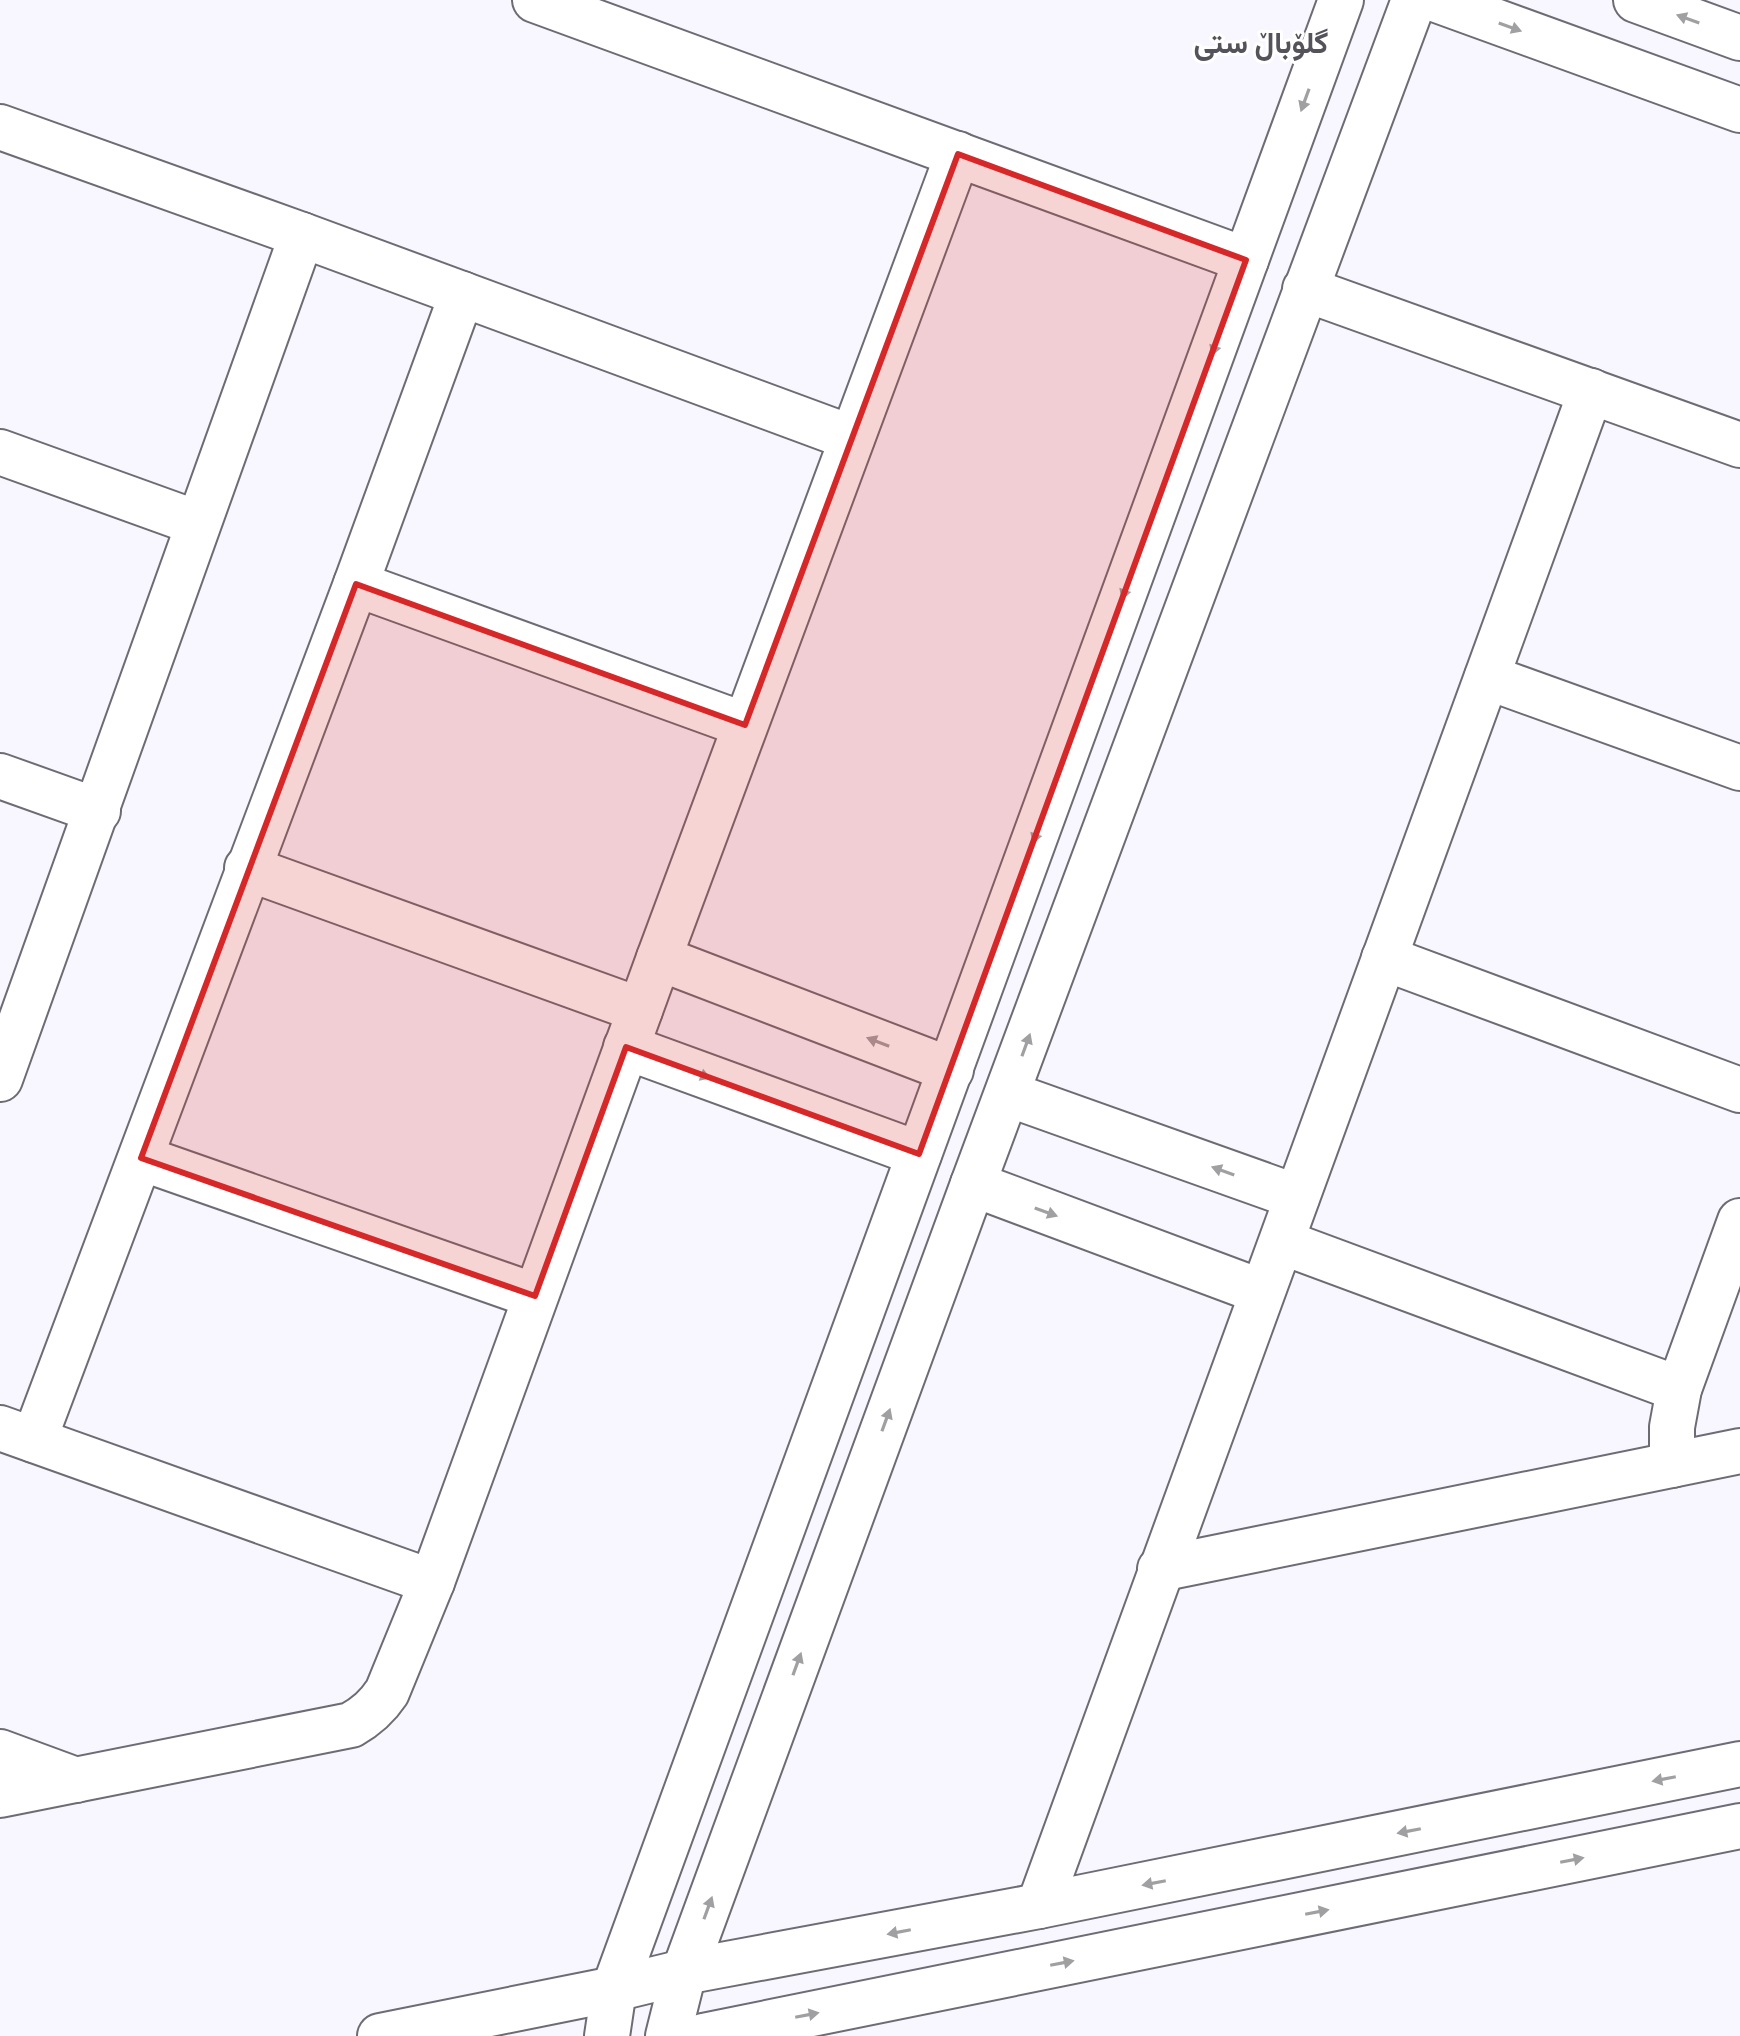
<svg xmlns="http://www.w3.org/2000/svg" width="1740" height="2036" font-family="'Exo 2',Vazirmatn,sans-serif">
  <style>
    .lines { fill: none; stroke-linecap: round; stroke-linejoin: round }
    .street-casing { stroke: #6d6c74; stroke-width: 48 }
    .street { stroke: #fff; stroke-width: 44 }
    .oneway { fill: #a0a0a2 }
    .marked { fill: #d62828; fill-opacity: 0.2; stroke: #d62828; stroke-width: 6; stroke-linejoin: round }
    .labels { text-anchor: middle; stroke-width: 6; stroke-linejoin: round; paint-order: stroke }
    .neighbourhood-label { font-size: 30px; font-weight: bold; fill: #54535b; stroke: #fff }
  </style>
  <rect width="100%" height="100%" fill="#f8f7ff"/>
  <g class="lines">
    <g class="street-casing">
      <g id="street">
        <polyline points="535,0 1246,260"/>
        <polyline points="1437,0 1740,110"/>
        <polyline points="1636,0 1740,38"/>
        <polyline points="0,127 302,235 852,438"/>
        <polyline points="1305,289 1740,445"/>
        <polyline points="0,452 197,523"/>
        <polyline points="356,584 745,725"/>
        <polyline points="1487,677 1740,768"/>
        <polyline points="0,776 98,811"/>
        <polyline points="247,868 640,1010"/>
        <polyline points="659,958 951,1070"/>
        <polyline points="1384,958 1740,1090"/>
        <polyline points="626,1047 919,1154"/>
        <polyline points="0,1079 302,235"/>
        <polyline points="1008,1094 1297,1197"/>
        <polyline points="141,1158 535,1296"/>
        <polyline points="973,1184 1262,1292"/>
        <polyline points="1282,1242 1679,1389"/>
        <polyline points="0,1428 432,1582"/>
        <polyline points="34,1440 356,584 462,294"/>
        <polyline points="1672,1465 1672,1427 1679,1389 1740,1221"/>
        <polyline points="1160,1569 1740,1451"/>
        <polyline points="0,1752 76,1780"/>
        <path d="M0,1795l351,-70c16,-9 26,-18 36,-33l45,-110 227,-624 299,-804"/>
        <polyline points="1039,1906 1591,391"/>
        <polyline points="380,2036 614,1989 684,1972 1039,1906 1740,1764"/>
        <polyline points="607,2036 614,1989 1341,0"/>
        <polyline points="668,2036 684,1972 973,1184 1414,0"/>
        <polyline points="703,2036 1740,1826"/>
      </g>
    </g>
    <use href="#street" class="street"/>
  </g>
  <defs><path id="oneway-solid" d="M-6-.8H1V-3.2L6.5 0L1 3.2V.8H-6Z" transform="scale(2)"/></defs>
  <g class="oneway">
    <use href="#oneway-solid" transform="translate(1688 19) rotate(-160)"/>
    <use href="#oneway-solid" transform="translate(1510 27) rotate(20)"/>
    <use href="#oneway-solid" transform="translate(1305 100) rotate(110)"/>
    <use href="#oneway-solid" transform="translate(1216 344) rotate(110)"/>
    <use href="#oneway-solid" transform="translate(1126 588) rotate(110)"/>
    <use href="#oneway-solid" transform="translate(1037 832) rotate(110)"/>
    <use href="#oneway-solid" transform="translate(878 1042) rotate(-159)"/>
    <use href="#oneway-solid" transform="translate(1026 1045) rotate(-70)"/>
    <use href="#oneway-solid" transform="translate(699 1074) rotate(20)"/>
    <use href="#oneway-solid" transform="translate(1223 1171) rotate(-160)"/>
    <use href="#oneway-solid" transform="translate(1046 1212) rotate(20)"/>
    <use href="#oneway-solid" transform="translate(886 1420) rotate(-70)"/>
    <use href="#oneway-solid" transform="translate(797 1664) rotate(-70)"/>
    <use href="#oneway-solid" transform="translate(1664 1779) rotate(169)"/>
    <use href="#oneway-solid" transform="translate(1409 1831) rotate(169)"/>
    <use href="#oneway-solid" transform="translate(1572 1860) rotate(-11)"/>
    <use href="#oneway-solid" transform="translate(1154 1883) rotate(169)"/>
    <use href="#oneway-solid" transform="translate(708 1908) rotate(-70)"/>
    <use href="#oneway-solid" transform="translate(1317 1912) rotate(-11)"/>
    <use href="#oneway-solid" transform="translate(899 1932) rotate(169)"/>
    <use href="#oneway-solid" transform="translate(1062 1963) rotate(-11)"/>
    <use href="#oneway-solid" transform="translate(807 2015) rotate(-11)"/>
  </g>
  <path class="marked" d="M958,154l288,106 -327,894 -293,-107 -91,249 -394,-138 215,-574 389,141z"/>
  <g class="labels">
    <g class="neighbourhood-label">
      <text x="1261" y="53">گلۆباڵ ستی</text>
    </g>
  </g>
</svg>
